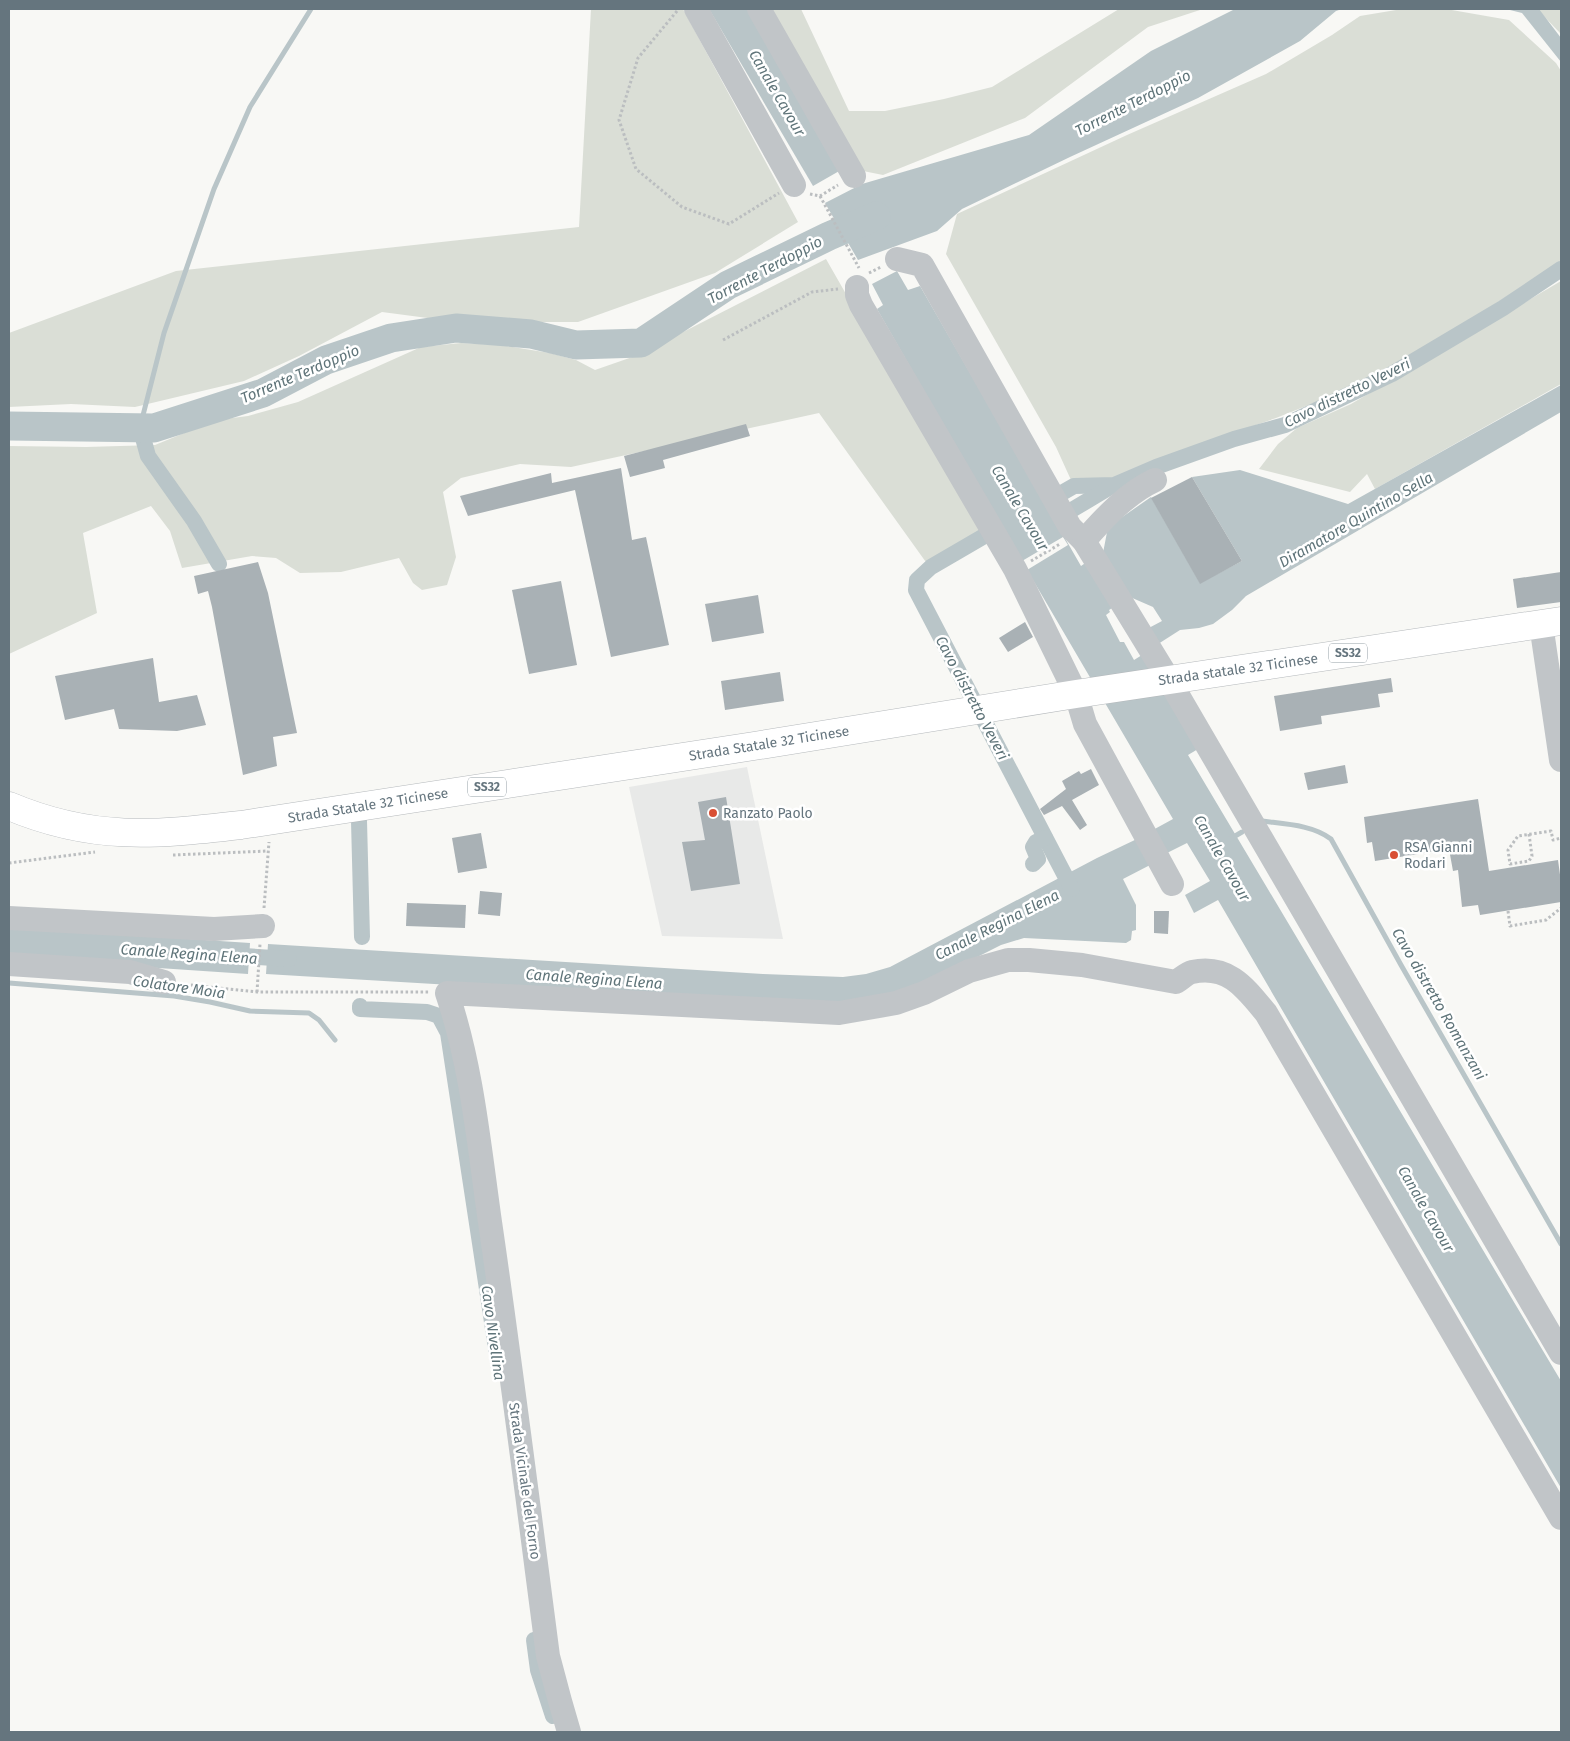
<svg xmlns="http://www.w3.org/2000/svg" width="1570" height="1741" font-family="'Fira Sans',sans-serif">
  <style>
    .built { fill: #e8e9e8 }
    .green { fill: #daded6 }
    .water { fill: #b9c5c8 }
    .pier { fill: #f8f8f5 }
    .lines { fill: none; stroke-linecap: round; stroke-linejoin: round }
    .stream { stroke: #b9c5c8; stroke-width: 5 }
    .canal { stroke: #b9c5c8; stroke-width: 16 }
    .river { stroke: #b9c5c8; stroke-width: 29 }
    .building { fill: #a9b1b5 }
    .major-casing { stroke: #b5b9bc; stroke-width: 29 }
    .path { stroke: #bbbec0; stroke-width: 3; stroke-dasharray: 2.5 2.5; stroke-linecap: butt }
    .minor { stroke: #c1c5c8; stroke-width: 24 }
    .major { stroke: #fff; stroke-width: 28 }
    .poi-dot { fill: #d94f34; stroke: #fff; stroke-width: 2 }
    .labels { text-anchor: middle; stroke-width: 5; stroke-linejoin: round; paint-order: stroke }
    .shield { fill: #fff; stroke: #939ea5; stroke-width: 1 }
    .shield-label { font-size: 12px; font-weight: bold; fill: #65757e }
    .street-label { font-size: 14px; fill: #65757e; stroke: #fff }
    .poi-label { font-size: 14px; fill: #65757e; stroke: #fff; text-anchor: start }
    .water-label { font-size: 15px; font-style: italic; fill: #5f7479; stroke: #fff }
  </style>
  <rect width="100%" height="100%" fill="#f8f8f5"/>
  <polygon class="built" points="747,767 783,939 662,936 629,787"/>
  <g class="green">
    <polygon points="591,9 683,9 798,222 715,273 578,322 458,322 382,312 299,356 244,381 135,407 71,404 9,407 9,333 176,271 579,227"/>
    <polygon points="763,9 801,9 849,111 885,111 944,99 992,87 1119,9 1203,9 1148,27 1025,118 883,175 853,169"/>
    <polygon points="1402,9 1446,9 1509,20 1556,63 1561,71 1561,262 1429,346 1381,373 1334,395 1276,418 1195,446 1112,479 1071,480 1056,447 946,254 957,214 1127,135 1266,74 1332,35 1360,16"/>
    <polygon points="1537,9 1561,9 1561,34"/>
    <polygon points="826,259 982,532 928,565 819,413 571,467 520,464 461,478 443,492 456,557 447,585 422,590 413,583 399,558 341,572 300,573 276,558 252,556 182,568 170,531 151,506 83,533 97,613 9,654 9,446 86,447 155,445 216,420 248,416 298,402 421,347 461,343 500,345 550,353 576,360 595,370 638,355"/>
    <polygon points="1561,281 1561,384 1375,489 1367,474 1350,492 1259,469 1278,444 1297,428 1351,404"/>
  </g>
  <g class="water">
    <polygon points="709,9 752,9 841,170 813,186"/>
    <polygon points="1235,9 1342,9 1336,11 1300,41 1198,98 1070,157 962,209 937,231 858,260 825,203 862,184 1029,135 1151,51"/>
    <polygon points="1506,9 1539,9 1561,38 1561,62 1522,13"/>
    <polygon points="897,271 908,290 920,286 1081,566 1091,559 1118,604 1109,610 1110,612 1106,615 1120,642 1124,642 1134,660 1142,655 1198,749 1188,755 1561,1381 1561,1488 1218,900 1194,913 1185,895 1210,881 1187,843 1163,855 1151,831 1173,819 1002,527 877,309 883,305 872,284"/>
    <polygon points="1561,385 1561,412 1246,596 1232,610 1213,624 1199,628 1180,630 1155,646 1145,630 1162,621 1153,607 1130,597 1103,553 1108,527 1151,497 1200,583 1242,561 1192,477 1240,470 1348,504"/>
    <polygon points="1139,838 1152,864 1123,879 1136,905 1136,930 1132,931 1131,940 1126,943 1024,938 1001,945 908,992 823,1007 266,974 268,944 763,974 843,977 866,974 890,967 1097,858"/>
    <polygon points="9,927 250,943 248,974 9,958"/>
  </g>
  <polygon class="pier" points="1063,537 1068,545 1027,570 1022,561"/>
  <g class="lines">
    <g class="stream">
      <polyline points="140,427 164,333 214,189 250,107 311,9"/>
      <path d="M1262,821c23,3 51,4 69,18l70,126 160,279"/>
      <polyline points="1230,839 1242,832"/>
      <polyline points="9,983 174,996 210,1002 250,1011 309,1013 319,1020 335,1040"/>
    </g>
    <g class="canal">
      <polyline points="140,427 148,456 194,521 219,564"/>
      <polyline points="1060,494 1074,486 1114,485 1156,467 1234,439 1285,425 1392,374 1503,308 1561,269"/>
      <polyline points="1070,511 1112,486"/>
      <polyline points="986,535 931,567 917,580 916,590 1072,889"/>
      <polyline points="359,821 362,937"/>
      <polyline points="1033,864 1038,859 1033,847 1036,842 1045,838"/>
      <polyline points="228,955 289,959"/>
      <polyline points="360,1006 360,1009 427,1012 439,1016 448,1033 499,1368"/>
      <polyline points="534,1640 538,1670 553,1716"/>
    </g>
    <polyline class="river" points="9,426 154,428 263,393 326,360 391,338 456,328 531,334 576,345 641,343 728,285 829,236 876,216"/>
  </g>
  <g class="building">
    <polygon points="746,424 750,436 663,460 665,468 630,477 624,456"/>
    <polygon points="621,468 632,540 646,537 669,645 611,657 575,490 468,516 460,496 551,473 552,483"/>
    <polygon points="1192,477 1242,561 1200,584 1151,498"/>
    <polygon points="258,562 268,593 297,733 273,737 277,766 243,775 212,607 208,591 198,594 194,576"/>
    <polygon points="1561,572 1561,602 1517,608 1513,579"/>
    <polygon points="561,581 577,665 529,674 512,590"/>
    <polygon points="758,595 764,633 712,642 705,604"/>
    <polygon points="1025,622 1033,637 1008,652 999,638"/>
    <polygon points="153,658 159,702 197,695 206,725 177,731 119,729 114,709 65,720 55,676"/>
    <polygon points="780,672 784,701 725,710 721,681"/>
    <polygon points="1391,678 1393,692 1378,694 1380,707 1321,716 1322,724 1280,731 1274,696"/>
    <polygon points="1345,765 1348,783 1308,790 1304,773"/>
    <polygon points="1091,769 1099,785 1072,800 1087,825 1080,830 1062,806 1044,815 1040,809 1066,789 1062,781 1079,771 1081,774"/>
    <polygon points="726,797 740,884 691,891 682,842 705,840 698,802"/>
    <polygon points="1478,799 1489,871 1558,860 1561,882 1561,902 1480,915 1478,905 1462,907 1458,870 1453,871 1449,849 1375,861 1372,842 1367,843 1364,817"/>
    <polygon points="481,833 487,868 458,873 452,838"/>
    <polygon points="480,891 502,893 500,916 478,914"/>
    <polygon points="407,903 466,905 465,928 406,926"/>
    <polygon points="1154,911 1169,911 1168,934 1154,933"/>
  </g>
  <g class="lines">
    <g class="major-casing">
      <path id="major" d="M9,806c83,35 145,29 232,19l513,-79 322,-52 485,-73"/>
    </g>
    <g class="path">
      <polyline points="677,11 638,58 619,120 636,169 682,207 729,224 779,193"/>
      <polyline points="810,194 820,196 838,185"/>
      <polyline points="820,196 859,268"/>
      <polyline points="869,273 881,267"/>
      <polyline points="723,340 812,292 838,289"/>
      <polyline points="1031,561 1060,544"/>
      <polyline points="1529,834 1532,856 1529,861 1510,864 1508,850 1518,836 1551,831 1553,840 1561,838"/>
      <polyline points="173,855 268,851"/>
      <polyline points="9,863 95,852"/>
      <polyline points="264,908 269,842"/>
      <polyline points="1508,911 1510,926 1546,920 1561,908"/>
      <polyline points="181,984 257,992 429,992"/>
      <polyline points="257,992 260,944"/>
    </g>
    <g class="minor">
      <polyline points="696,9 794,185"/>
      <polyline points="759,9 854,176"/>
      <polyline points="897,259 922,265 1070,527 1084,541 1169,680 1561,1353"/>
      <polyline points="857,287 857,295 861,305 1015,569 1076,694 1085,724 1172,884"/>
      <path d="M1084,541c20,-23 43,-48 71,-61"/>
      <polyline points="1541,624 1561,760"/>
      <polyline points="9,918 214,929 263,926"/>
      <polyline points="9,964 130,972 164,982"/>
      <path d="M569,1732l-9,-31 -12,-45c-19,-145 -37,-290 -58,-434 -11,-77 -18,-156 -43,-229l392,20 57,-10 28,-10 45,-22 39,-11h21l53,5 94,17c5,-3 11,-9 16,-10 37,-8 54,17 74,41l295,505"/>
    </g>
    <use href="#major" class="major"/>
  </g>
  <g class="poi-dot">
    <circle cx="713" cy="813" r="5"/>
    <circle cx="1394" cy="855" r="5"/>
  </g>
  <g class="labels">
    <g class="shield">
      <rect x="1329" y="643.5" width="38" height="19" rx="4"/>
      <rect x="468" y="777.5" width="38" height="19" rx="4"/>
    </g>
    <g class="shield-label">
      <text x="1348" y="657">SS32</text>
      <text x="487" y="791">SS32</text>
    </g>
    <g class="street-label">
      <text transform="translate(1238 669) rotate(-8)" y="5">Strada statale 32 Ticinese</text>
      <text transform="translate(769 743) rotate(-9)" y="5">Strada Statale 32 Ticinese</text>
      <text transform="translate(368 805) rotate(-9)" y="5">Strada Statale 32 Ticinese</text>
      <text transform="translate(525 1481) rotate(82)" y="5">Strada Vicinale del Forno</text>
    </g>
    <g class="poi-label">
      <text x="723" y="818">Ranzato Paolo</text>
      <text x="1404" y="852">RSA Gianni<tspan x="1404" dy="16">Rodari</tspan></text>
    </g>
    <g class="water-label">
      <text transform="translate(777 93) rotate(60)" y="5">Canale Cavour</text>
      <text transform="translate(1133 103) rotate(-27)" y="5">Torrente Terdoppio</text>
      <text transform="translate(765 270) rotate(-28)" y="5">Torrente Terdoppio</text>
      <text transform="translate(300 374) rotate(-23)" y="5">Torrente Terdoppio</text>
      <text transform="translate(1347 393) rotate(-26)" y="5">Cavo distretto Veveri</text>
      <text transform="translate(1020 508) rotate(59)" y="5">Canale Cavour</text>
      <text transform="translate(1356 520) rotate(-30)" y="5">Diramatore Quintino Sella</text>
      <text transform="translate(972 698) rotate(62)" y="5">Cavo distretto Veveri</text>
      <text transform="translate(1222 858) rotate(60)" y="5">Canale Cavour</text>
      <text transform="translate(997 925) rotate(-27)" y="5">Canale Regina Elena</text>
      <text transform="translate(189 954) rotate(4)" y="5">Canale Regina Elena</text>
      <text transform="translate(594 979) rotate(4)" y="5">Canale Regina Elena</text>
      <text transform="translate(179 987) rotate(8)" y="5">Colatore Moia</text>
      <text transform="translate(1439 1004) rotate(60)" y="5">Cavo distretto Romanzani</text>
      <text transform="translate(1426 1209) rotate(60)" y="5">Canale Cavour</text>
      <text transform="translate(493 1333) rotate(82)" y="5">Cavo Nivellina</text>
    </g>
  </g>
  <rect width="1570" height="1741" fill="none" stroke="#65757e" stroke-width="20"/>
</svg>
